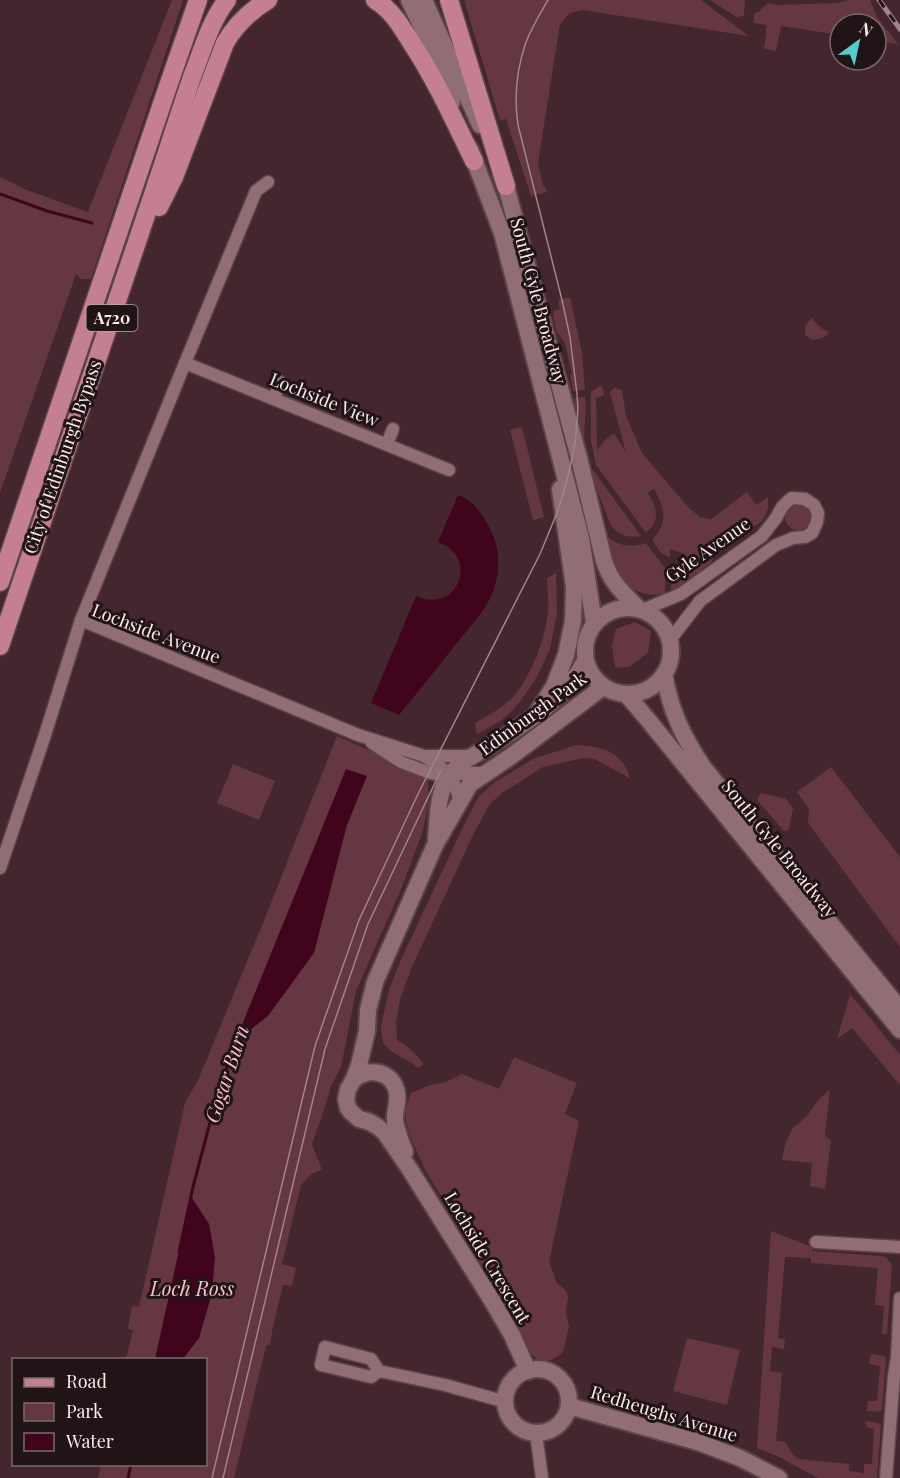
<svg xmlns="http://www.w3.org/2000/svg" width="900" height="1478" font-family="'Playfair Display',serif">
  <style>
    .green { fill: #653743 }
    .water { fill: #40051c }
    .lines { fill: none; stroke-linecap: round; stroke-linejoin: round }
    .stream { stroke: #40051c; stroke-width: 3 }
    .street-casing { stroke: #5c4249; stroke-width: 15 }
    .secondary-casing { stroke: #5c4249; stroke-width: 20 }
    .primary-casing { stroke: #5c4249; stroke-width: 21 }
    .street { stroke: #916e76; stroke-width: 12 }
    .secondary { stroke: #916e76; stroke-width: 16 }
    .primary { stroke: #c48091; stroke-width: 18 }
    .tram { stroke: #9f858b; stroke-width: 1.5 }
    .rail-casing { stroke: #9f858b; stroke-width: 5 }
    .rail { stroke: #211417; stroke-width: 3; stroke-dasharray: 9; stroke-linecap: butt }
    .labels { text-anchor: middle; stroke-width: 6; stroke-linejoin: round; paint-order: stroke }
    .shield { fill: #211417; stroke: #bba8ac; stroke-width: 1.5 }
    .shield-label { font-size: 16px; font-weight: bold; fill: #fde8ec }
    .street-label { font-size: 18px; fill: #fde8ec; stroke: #211417 }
    .water-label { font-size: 20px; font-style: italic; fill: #fbbdcb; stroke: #211417 }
  </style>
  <rect width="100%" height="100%" fill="#44262e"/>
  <g class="green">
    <polygon points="172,0 183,0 91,279 81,279 76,274 0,493 0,177 27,190 88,212"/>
    <polygon points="464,0 701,0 749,36 582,10 570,13 560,24 538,163 543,186 545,186 547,192 531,196 506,119 500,120"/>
    <polygon points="710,0 745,0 744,15 738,18"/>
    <polygon points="848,0 870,0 877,17 898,44 876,41 876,24 840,24 840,35 781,26 776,51 764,49 767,25 753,23 754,14 760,11 768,3 777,5 838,3"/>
    <polygon points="570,297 582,353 585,390 573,391 570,375 572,374 565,343 556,331 553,314 554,311 560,309 558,300"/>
    <path d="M811,318l10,10 8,4c-4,6 -10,7 -17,8l-7,-5v-8z"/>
    <path d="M600,386l3,2 1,7 -8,3 1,52 7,-9 10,-8 12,20 -16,-60 4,-5 8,2 4,26 16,37 46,54 12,10 11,2 36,-27 9,13 12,-8v12l-6,12 -47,33 -4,9 -9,6v4l-20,14 -11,5c0,-18 4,-24 14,-38l-15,-5v8l-9,-4 -9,-13c17,-18 13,-31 2,-51l-6,4c9,16 13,26 -2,40l-50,-68 -5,-24v-49z"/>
    <polygon points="585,397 586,407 584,436 579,436 577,428 578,420 574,419 574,407 575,398"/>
    <polygon points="522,427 544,517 533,520 510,430"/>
    <path d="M593,470l48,66c-14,2 -22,0 -31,-12l-20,-53z"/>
    <circle cx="798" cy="517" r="13"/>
    <path d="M608,537c11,9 24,11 38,6l19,25 1,5 -1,21c-40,6 -50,-24 -61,-55z"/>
    <path d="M556,573l1,40 -7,36 -14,30 -17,24 -17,17 -25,14 -2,-11c13,-7 27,-15 38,-26 18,-20 33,-60 35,-86 1,-11 -1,-22 -1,-33z"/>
    <polygon points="635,622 651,631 648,653 629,667 615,668 612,645 616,629"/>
    <polygon points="337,736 404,766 428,780 429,803 422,833 402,887 356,991 341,1067 331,1086 325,1107 312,1144 322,1170 311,1174 301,1185 282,1264 296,1268 292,1286 283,1285 273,1326 270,1344 266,1346 234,1478 98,1478 101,1465 206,1464 206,1360 126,1359 133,1330 128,1329 132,1306 139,1307 185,1103 199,1078 263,923"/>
    <path d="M576,745c27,2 45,5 54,33l-36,-19 -11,-1 -40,9 -41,26 -13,12 -17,32 -61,132 -11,30 -4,24 1,17c12,7 19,14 27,24l-6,4 -6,-5 -20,-11 -9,-9 -2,-16 7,-34 11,-29 62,-133 18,-35 16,-14 38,-23z"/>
    <polygon points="233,764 275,781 259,820 217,803"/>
    <polygon points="831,767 900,857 900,947 808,823 809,809 797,792"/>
    <polygon points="761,793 786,799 793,808 789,829 784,831 757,800"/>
    <polygon points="850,995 863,1009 900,1055 900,1085 852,1028 837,1039"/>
    <path d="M514,1057l63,26 -12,31 14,7 -30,141 8,21 9,8 2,5 -2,17 3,14 -6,25 -5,4 -7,4 -9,1 -6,-3 -6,-6 -14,-31 -92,-153c-7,-19 -21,-39 -18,-61 1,-4 4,-10 5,-14l19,-8 16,-3 16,-8 37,15z"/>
    <polygon points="830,1090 825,1136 831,1140 825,1189 810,1186 812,1163 782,1160 785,1145 792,1129 807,1116 819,1099"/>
    <polygon points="771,1231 812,1247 812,1251 880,1256 886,1257 892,1265 887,1334 882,1334 884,1306 875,1305 878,1268 811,1263 811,1258 785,1257 778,1338 785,1339 784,1349 772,1347 770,1371 782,1373 776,1441 785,1442 794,1456 799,1459 849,1464 849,1471 864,1473 864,1464 872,1464 874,1429 866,1427 866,1421 878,1423 881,1425 877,1478 818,1478 779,1457 757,1448"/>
    <polygon points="687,1338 740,1350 727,1405 673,1391"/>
    <polygon points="871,1354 885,1356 886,1360 882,1409 879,1412 867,1411 868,1401 877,1401 880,1366 869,1364"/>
  </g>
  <g class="water">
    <path d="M458,495c14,5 21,15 29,28 13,22 15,48 5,71 -7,17 -21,31 -32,45 -20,26 -41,51 -61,76l-28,-12 45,-107c42,19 64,-39 22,-54z"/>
    <polygon points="346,769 367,776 347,825 314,953 268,1016 235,1042"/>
    <polygon points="191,1196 209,1224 215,1257 212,1293 199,1338 183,1359 155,1359"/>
  </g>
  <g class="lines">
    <g class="stream">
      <polyline points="0,194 47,211 92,223"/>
      <polyline points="179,1252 193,1187 213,1111 236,1039"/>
      <polyline points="128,1478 131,1464"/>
    </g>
    <g class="street-casing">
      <g id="street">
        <polyline points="268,182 256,191 185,363 449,470"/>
        <polyline points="274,399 280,382"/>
        <polyline points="387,444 393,429"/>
        <polyline points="645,609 681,594 762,536 776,518 782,507 788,501 792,498 805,499 814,505 818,513 817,522 812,533 805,537 793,538 776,545 700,601 670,640"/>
        <polyline points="81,620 358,735 424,756 442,768 449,776 455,785 460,802"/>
        <polyline points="372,743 401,762 430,773 449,776 466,773 485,773"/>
        <polyline points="425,756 470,756"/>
        <polyline points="0,868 44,738 81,620 185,363"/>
        <polyline points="816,1242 900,1247"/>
        <polyline points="379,1371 371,1359 325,1347 321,1365 371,1377 379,1371 445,1385 506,1402"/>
        <polyline points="536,1433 542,1478"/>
        <polyline points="886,1478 894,1375 897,1358 900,1298"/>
      </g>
    </g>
    <g class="secondary-casing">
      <g id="secondary">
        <polyline points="409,0 437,59 452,102"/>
        <polyline points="424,0 480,125"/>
        <polyline points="470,149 502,233 581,538 594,623"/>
        <path d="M501,174l5,12 73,272 25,103c7,21 17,30 33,46"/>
        <circle cx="628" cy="651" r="43"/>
        <path d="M664,674c7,38 18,61 39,93l197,242"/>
        <polyline points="626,694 649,721 900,1030"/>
        <polyline points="535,716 554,686 566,655 573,621 574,587 560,489"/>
        <path d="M436,838c2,-20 1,-45 13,-62 11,-15 26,-21 41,-30 36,-23 75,-46 95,-85"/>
        <path d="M354,1079c16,-12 39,-8 43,14 2,10 -3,18 -2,28 2,11 6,21 10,31"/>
        <circle cx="537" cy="1401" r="32"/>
        <polyline points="528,1371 512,1335 491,1299 409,1168 385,1133 378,1127 370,1122 359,1119 351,1112 348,1108 346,1099 348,1089 354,1079 359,1065 367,1031 368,1010 375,982 435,845 470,784 510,757 603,687"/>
        <polyline points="569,1406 698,1442 740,1458 779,1478"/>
      </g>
    </g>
    <g class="primary-casing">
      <g id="primary">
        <path d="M375,0c17,10 26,26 36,42 25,38 43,78 63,119"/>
        <polyline points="449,0 506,186"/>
        <path d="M159,207l15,-30 51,-134c11,-19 25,-32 43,-43"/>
        <polyline points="0,582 166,92 198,0"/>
        <path d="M0,646c48,-145 99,-289 147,-434 16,-46 30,-92 46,-138 10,-25 17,-52 34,-74"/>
      </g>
    </g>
    <use href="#street" class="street"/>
    <use href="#secondary" class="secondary"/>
    <use href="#primary" class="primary"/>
    <g class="tram">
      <path d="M212,1478l103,-432 44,-126 59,-126 122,-240 19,-46 9,-32 7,-32 3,-35 -1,-15 -7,-57 -8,-37 -44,-175c-4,-27 -1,-57 8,-83 6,-15 14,-28 22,-42"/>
      <polyline points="223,1478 325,1049 368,924 441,770"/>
    </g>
    <g class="rail-casing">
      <polyline id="rail" points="879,0 900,29"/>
    </g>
    <use href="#rail" class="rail"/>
  </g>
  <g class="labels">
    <rect class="shield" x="86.5" y="305" width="51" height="26" rx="4.5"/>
    <g class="shield-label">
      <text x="112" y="324">A720</text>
    </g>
    <g class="street-label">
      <text transform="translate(538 301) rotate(75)" y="6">South Gyle Broadway</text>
      <text transform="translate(324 400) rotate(22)" y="6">Lochside View</text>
      <text transform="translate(63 457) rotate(-71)" y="6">City of Edinburgh Bypass</text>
      <text transform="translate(708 550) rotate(-35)" y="6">Gyle Avenue</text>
      <text transform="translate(156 634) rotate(21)" y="6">Lochside Avenue</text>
      <text transform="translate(533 714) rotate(-36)" y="6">Edinburgh Park</text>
      <text transform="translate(779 849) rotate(51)" y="6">South Gyle Broadway</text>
      <text transform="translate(487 1258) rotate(59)" y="6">Lochside Crescent</text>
      <text transform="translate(664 1414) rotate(17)" y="6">Redheughs Avenue</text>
    </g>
    <g class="water-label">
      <text transform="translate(227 1074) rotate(-72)" y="7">Gogar Burn</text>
      <text x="192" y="1296">Loch Ross</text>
    </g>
  </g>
  <rect x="12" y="1358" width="195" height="108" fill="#211417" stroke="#79696c" stroke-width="1.5"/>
  <rect x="24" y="1378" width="30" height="9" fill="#c48091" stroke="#79696c" stroke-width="1.5"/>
  <text x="66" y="1388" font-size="18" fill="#fde8ec">Road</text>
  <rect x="24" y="1403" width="30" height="18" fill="#653743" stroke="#79696c" stroke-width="1.5"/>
  <text x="66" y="1418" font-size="18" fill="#fde8ec">Park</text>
  <rect x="24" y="1433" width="30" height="18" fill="#40051c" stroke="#79696c" stroke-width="1.5"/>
  <text x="66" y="1448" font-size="18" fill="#fde8ec">Water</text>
  <g transform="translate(858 42) rotate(33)"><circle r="28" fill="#211417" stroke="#79696c" stroke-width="1.5"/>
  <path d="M0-4.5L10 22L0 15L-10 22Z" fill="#52cdcc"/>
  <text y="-9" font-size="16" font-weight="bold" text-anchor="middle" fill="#fde8ec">N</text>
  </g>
</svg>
